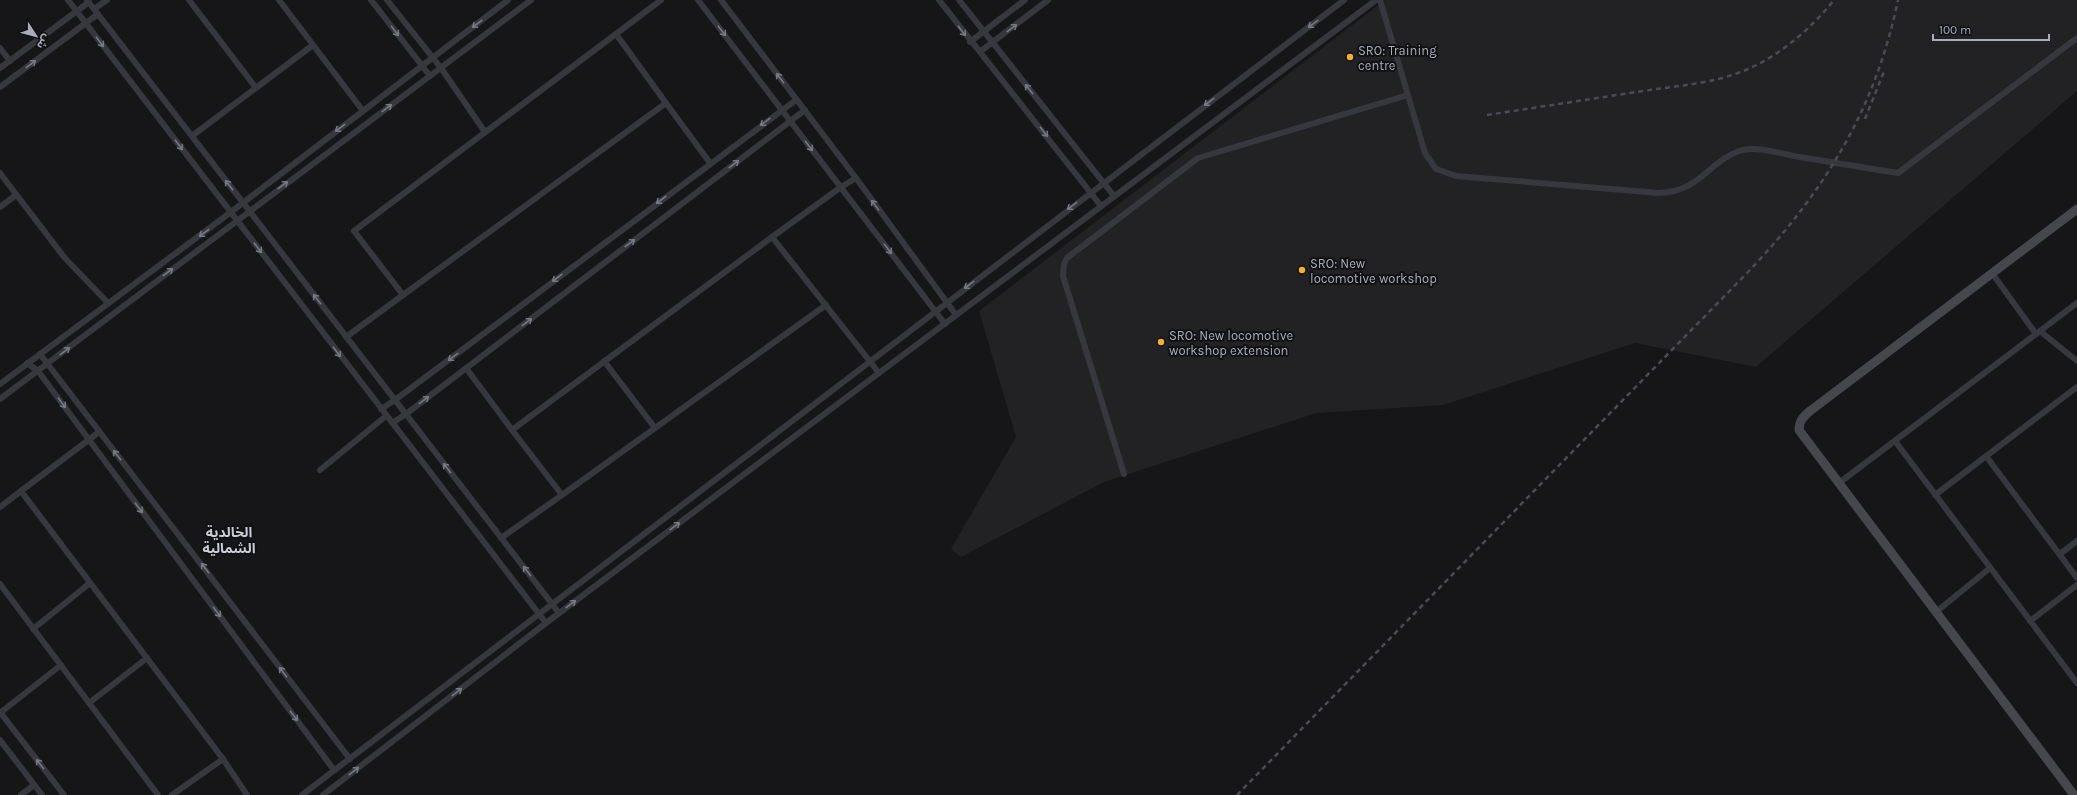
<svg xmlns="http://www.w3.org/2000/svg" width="2077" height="795" font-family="Karla,'Noto Sans Arabic',sans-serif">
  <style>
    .built { fill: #222225 }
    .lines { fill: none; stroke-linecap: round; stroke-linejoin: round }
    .street { stroke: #37383d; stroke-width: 6 }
    .secondary { stroke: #45474d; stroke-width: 9 }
    .rail { stroke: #4a4c52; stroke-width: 2.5; stroke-dasharray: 5 4; stroke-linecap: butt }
    .oneway { stroke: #757881 }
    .poi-dot { fill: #f2b134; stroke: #111113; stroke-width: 1.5 }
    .labels { text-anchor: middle; stroke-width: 4; stroke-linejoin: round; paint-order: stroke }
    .poi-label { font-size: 13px; fill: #a8adb8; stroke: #111113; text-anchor: start }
    .neighbourhood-label { font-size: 14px; font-weight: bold; fill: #c9ccd4; stroke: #111113 }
  </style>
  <rect width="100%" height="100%" fill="#161618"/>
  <polygon class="built" points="1385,0 2077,0 2077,91 1756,367 1635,343 1443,405 1316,413 1104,482 961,557 951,549 1016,437 979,311"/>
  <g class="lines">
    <g class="street">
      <polyline points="68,0 546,623"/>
      <polyline points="87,0 559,613"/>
      <polyline points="189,0 256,88"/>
      <polyline points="279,0 363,111"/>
      <polyline points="371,0 430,76"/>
      <polyline points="387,0 441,68 485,132"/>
      <polyline points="661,0 354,231 403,295 666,103 710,163"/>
      <polyline points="698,0 945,324"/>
      <polyline points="721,0 856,178 956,315"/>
      <polyline points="939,0 1101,206"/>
      <polyline points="959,0 1114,196"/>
      <path d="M1380,0l45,153 11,16 20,7 203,17c42,-2 48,-30 80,-42 17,-6 42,3 60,6 33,5 66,11 99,16l179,-135"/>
      <polyline points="94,9 107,0"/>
      <polyline points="616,34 666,103"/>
      <polyline points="970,42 1025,0"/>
      <polyline points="0,48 10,61"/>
      <polyline points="981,51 1048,0"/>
      <polyline points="0,68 89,2"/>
      <polyline points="0,87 98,14"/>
      <polyline points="192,136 313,45"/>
      <polyline points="0,173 64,257 108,303"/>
      <polyline points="856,178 841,187 772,237 879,373"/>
      <polyline points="0,207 16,195"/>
      <polyline points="1992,273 2036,334"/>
      <polyline points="2040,331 2077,361"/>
      <polyline points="346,337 403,295"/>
      <polyline points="40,354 350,759"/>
      <polyline points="604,361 655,428"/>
      <polyline points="27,363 38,371 334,770"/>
      <polyline points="466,368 512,430 772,237"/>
      <polyline points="0,384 231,212 508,0"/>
      <polyline points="0,399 531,0"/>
      <polyline points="381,409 395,400 796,100"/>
      <polyline points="392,423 406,414 805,110"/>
      <polyline points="99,432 21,491 223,759"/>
      <polyline points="1895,441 2077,683"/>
      <polyline points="1986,456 2077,578"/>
      <polyline points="320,470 386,416"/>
      <polyline points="1124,474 1063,276 1064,264 1067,258 1198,158 1408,95"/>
      <polyline points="1839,483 2077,303"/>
      <polyline points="562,495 826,305"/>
      <polyline points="1935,495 2077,387"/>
      <polyline points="0,507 21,491"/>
      <polyline points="501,538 562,495 512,430"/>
      <polyline points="2060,554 2077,541"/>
      <polyline points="0,584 158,795"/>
      <polyline points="1936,612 1990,568"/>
      <polyline points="2030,621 2077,585"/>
      <polyline points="33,629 90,583"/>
      <polyline points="89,703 147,658"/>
      <polyline points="0,712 64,795"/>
      <polyline points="0,713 61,665"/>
      <polyline points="0,740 42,795"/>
      <polyline points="21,795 34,785"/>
      <polyline points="172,795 223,759 247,795"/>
      <polyline points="302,795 1344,0"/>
      <polyline points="323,795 546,623 1376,0"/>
    </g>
    <path class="secondary" d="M2074,795l-275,-365c0,-9 4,-13 11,-19l267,-202"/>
    <g class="rail">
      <path d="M1487,115c52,-8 104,-16 156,-24 32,-5 65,-7 95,-18 37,-13 72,-43 96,-73"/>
      <polyline points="1865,119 1885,69"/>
      <path d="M1237,795l511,-523c77,-81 127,-162 150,-272"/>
    </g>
  </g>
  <defs><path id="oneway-shaft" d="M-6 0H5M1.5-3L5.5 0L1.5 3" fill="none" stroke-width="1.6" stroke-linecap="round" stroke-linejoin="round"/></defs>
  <g class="oneway">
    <use href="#oneway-shaft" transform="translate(477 24) rotate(143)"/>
    <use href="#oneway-shaft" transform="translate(1313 24) rotate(143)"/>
    <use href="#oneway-shaft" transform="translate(1012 28) rotate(-37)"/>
    <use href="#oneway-shaft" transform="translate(395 31) rotate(53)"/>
    <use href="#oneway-shaft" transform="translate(722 31) rotate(53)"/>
    <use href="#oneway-shaft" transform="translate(962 31) rotate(53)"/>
    <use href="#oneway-shaft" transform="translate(100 42) rotate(53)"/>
    <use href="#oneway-shaft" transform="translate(31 64) rotate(-37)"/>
    <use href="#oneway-shaft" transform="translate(780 78) rotate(-127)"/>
    <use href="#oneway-shaft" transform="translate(1029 89) rotate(-129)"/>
    <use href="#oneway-shaft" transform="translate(1209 102) rotate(143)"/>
    <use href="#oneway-shaft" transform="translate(387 108) rotate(-37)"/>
    <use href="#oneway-shaft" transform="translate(765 122) rotate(143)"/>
    <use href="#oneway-shaft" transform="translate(340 128) rotate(143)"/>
    <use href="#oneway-shaft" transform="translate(1044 132) rotate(52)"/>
    <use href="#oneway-shaft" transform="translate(179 145) rotate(53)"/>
    <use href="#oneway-shaft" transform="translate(809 146) rotate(53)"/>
    <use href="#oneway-shaft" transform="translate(734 164) rotate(-37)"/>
    <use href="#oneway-shaft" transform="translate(229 185) rotate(-128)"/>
    <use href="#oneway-shaft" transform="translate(283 185) rotate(-37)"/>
    <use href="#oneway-shaft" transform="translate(661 200) rotate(143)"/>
    <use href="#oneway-shaft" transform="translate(875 205) rotate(-126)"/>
    <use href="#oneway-shaft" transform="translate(1072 206) rotate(143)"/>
    <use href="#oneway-shaft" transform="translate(204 233) rotate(143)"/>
    <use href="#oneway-shaft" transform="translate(630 243) rotate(-37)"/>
    <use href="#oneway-shaft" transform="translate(258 248) rotate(53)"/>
    <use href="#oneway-shaft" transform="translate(888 249) rotate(53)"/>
    <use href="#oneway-shaft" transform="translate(168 272) rotate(-37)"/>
    <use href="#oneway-shaft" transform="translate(557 278) rotate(143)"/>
    <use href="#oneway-shaft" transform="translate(969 285) rotate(143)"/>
    <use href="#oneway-shaft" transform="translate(317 299) rotate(-128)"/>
    <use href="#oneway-shaft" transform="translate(527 322) rotate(-37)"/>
    <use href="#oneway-shaft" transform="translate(65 351) rotate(-37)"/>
    <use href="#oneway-shaft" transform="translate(337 352) rotate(53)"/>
    <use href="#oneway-shaft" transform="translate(453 357) rotate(143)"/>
    <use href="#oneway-shaft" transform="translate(424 400) rotate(-37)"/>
    <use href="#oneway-shaft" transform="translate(62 403) rotate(53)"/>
    <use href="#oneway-shaft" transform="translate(117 455) rotate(-128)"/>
    <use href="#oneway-shaft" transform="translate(447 468) rotate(-128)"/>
    <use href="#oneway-shaft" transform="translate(139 508) rotate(53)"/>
    <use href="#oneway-shaft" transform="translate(675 526) rotate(-37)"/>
    <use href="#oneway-shaft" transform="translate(205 568) rotate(-127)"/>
    <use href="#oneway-shaft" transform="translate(527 571) rotate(-128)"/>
    <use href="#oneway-shaft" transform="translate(571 604) rotate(-37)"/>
    <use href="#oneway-shaft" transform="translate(217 612) rotate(53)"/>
    <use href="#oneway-shaft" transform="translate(283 672) rotate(-127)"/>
    <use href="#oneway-shaft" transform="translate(457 692) rotate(-38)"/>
    <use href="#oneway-shaft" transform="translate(294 716) rotate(53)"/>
    <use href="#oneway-shaft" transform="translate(40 764) rotate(-128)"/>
    <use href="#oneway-shaft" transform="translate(354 771) rotate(-38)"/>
  </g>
  <g class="poi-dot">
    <circle cx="1350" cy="57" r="4"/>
    <circle cx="1302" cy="270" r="4"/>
    <circle cx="1161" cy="342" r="4"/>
  </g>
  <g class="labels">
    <g class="poi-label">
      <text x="1358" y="55">SRO: Training<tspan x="1358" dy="15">centre</tspan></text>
      <text x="1310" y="268">SRO: New<tspan x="1310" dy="15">locomotive workshop</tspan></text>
      <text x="1169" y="340">SRO: New locomotive<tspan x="1169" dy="15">workshop extension</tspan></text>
    </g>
    <g class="neighbourhood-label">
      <text x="229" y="537">الخالدية<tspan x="229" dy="16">الشمالية</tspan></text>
    </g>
  </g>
  <g transform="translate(36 36) rotate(126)" stroke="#111113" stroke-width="3" paint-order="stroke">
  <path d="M0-3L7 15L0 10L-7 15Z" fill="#a8adb8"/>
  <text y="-6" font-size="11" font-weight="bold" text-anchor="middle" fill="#a8adb8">ش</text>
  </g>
  <path d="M1933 34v6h116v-6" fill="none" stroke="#a8adb8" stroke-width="2"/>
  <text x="1939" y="34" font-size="12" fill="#a8adb8" stroke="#111113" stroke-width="3" paint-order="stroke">100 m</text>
</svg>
